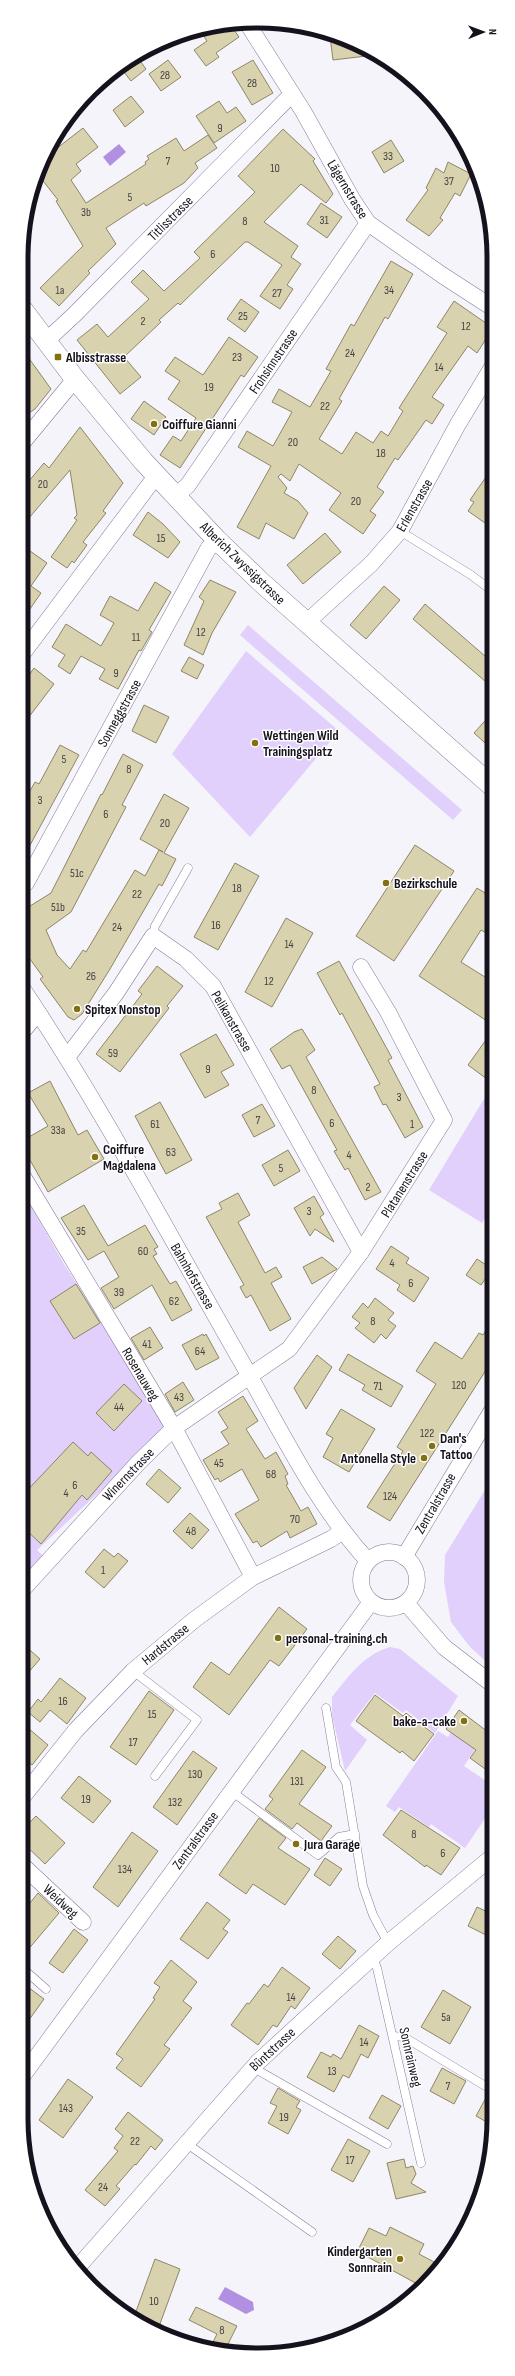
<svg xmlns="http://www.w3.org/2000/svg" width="515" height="2376" font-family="'Sofia Sans Condensed',sans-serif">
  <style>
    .green { fill: #e1cffc }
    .water { fill: #b290e1 }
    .building { fill: #d9d2af; stroke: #8d8666 }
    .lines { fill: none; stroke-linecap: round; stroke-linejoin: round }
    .service-casing { stroke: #867b99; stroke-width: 9 }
    .minor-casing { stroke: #867b99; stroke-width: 17 }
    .tertiary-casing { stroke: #867b99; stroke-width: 21 }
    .service { stroke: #fff; stroke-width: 8 }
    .minor { stroke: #fff; stroke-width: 16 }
    .tertiary { stroke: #fff; stroke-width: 20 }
    .poi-dot { fill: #837010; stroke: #fff; stroke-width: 1.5 }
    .labels { text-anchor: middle; stroke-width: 3; stroke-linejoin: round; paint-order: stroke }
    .number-label { font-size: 12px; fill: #474242 }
    .street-label { font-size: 14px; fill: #16121d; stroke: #fff }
    .poi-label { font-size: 14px; font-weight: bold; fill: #16121d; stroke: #fff; text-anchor: start }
    .rim { fill: none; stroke: #16121d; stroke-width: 5 }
  </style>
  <rect width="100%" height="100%" fill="#f6f4fb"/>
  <g class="green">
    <polygon points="248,625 462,810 453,820 240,635"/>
    <polygon points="246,651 339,731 250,837 172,754"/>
    <polygon points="484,1099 493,1105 493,1206 482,1223 429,1190"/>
    <polygon points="22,1191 64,1264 169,1427 37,1550 43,1556 22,1581"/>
    <polygon points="493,1477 492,1667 470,1647 451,1622 444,1582 445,1555"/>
    <path d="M390,1647l10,2 58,47 -23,37 -29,-23 -3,3 -28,-20 -25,32 17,15 -22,31 -13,-56v-18c17,-21 31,-42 58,-50z"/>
    <polygon points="463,1714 487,1731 464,1766 492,1785 492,1808 465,1848 431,1824 429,1827 399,1807 395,1812 386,1806 438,1731 448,1737"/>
  </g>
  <g class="water">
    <polygon points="119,144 126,152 110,166 103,157"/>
    <polygon points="225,2287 253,2302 254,2310 246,2314 218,2299"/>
  </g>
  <g class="building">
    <polygon points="232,27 239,37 216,53 219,57 206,66 194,50 207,41 199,29"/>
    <polygon points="330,36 362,45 375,55 333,60"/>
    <polygon points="138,58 146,69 131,81 120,67"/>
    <polygon points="168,60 181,77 161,91 149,74"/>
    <polygon points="253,60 273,93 252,105 232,72"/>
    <polygon points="131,96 144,112 125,127 113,110"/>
    <polygon points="219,101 227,113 236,107 246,121 214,143 196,116"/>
    <polygon points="83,128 98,147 76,164 81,171 71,180 86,203 146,164 145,162 149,159 147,156 176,138 184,151 208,135 217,148 195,163 198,168 184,183 146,206 144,203 106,228 116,244 88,271 90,273 59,306 40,288 83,246 56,201 58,200 40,177 47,156"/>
    <polygon points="283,129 315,159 313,161 333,194 326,203 301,184 264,222 298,246 291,257 301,264 287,285 293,289 280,309 260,296 282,265 248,242 245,242 180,305 178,303 159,320 161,322 124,357 141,377 120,394 77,340 97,324 108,337 149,299 131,282 143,270 164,291 200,258 194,252 255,192 238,176"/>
    <polygon points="391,140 404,161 384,173 372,152"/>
    <polygon points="448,162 471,174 460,196 455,193 440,218 443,220 429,236 406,220 428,190 426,188 436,168 444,173"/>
    <polygon points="321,203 342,217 327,238 307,224"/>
    <polygon points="391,261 413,274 388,319 385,317 339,399 342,401 319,439 342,454 356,432 373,443 381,431 388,436 403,411 399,408 447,333 437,327 454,301 493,328 477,353 468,346 432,397 444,405 432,424 426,420 398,460 395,458 377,487 384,492 370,511 376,515 363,534 329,510 341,493 299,464 290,481 281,474 278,477 287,488 284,493 298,501 308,513 294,539 266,523 259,539 237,527 271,466 238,447 247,431 273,446 292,412 272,402 279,389 310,407 331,371 326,369 351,324 354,326"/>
    <polygon points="241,299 259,312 245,332 227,319"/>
    <polygon points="229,337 258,357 244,377 241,375 180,468 160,455 173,436 181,441 196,418 168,399 180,381 165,371 175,357 203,375"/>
    <polygon points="23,350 51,389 35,409 23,417"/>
    <polygon points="144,401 166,417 154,435 131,419"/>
    <polygon points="80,427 123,483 103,511 106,513 83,542 87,545 74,563 72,561 67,568 51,557 77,520 74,518 77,515 70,470 23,525 23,488 44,463 49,468"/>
    <polygon points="493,467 493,512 485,523 468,511 474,502 470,500"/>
    <polygon points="148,512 163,524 180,542 168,558 133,535"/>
    <polygon points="325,533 341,552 303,584 287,565"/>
    <polygon points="23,546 47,563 31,586 41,593 23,619"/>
    <polygon points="210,580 236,592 212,633 203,655 184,645 204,601 199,597"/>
    <polygon points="155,582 171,592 149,630 152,632 141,651 139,650 118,689 99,679 105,669 81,656 70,674 58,666 65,655 52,647 66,624 101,646 114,623 100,615 110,596 138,611"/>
    <polygon points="384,586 400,600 366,639 350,625"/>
    <polygon points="425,604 493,663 493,688 413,619"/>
    <polygon points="189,657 204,665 197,679 181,671"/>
    <polygon points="34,668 54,684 22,726 23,684"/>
    <polygon points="144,705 169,717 156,743 132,731"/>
    <polygon points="493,712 493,750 474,733"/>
    <polygon points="60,745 79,755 22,860 22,819 28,809 22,805 35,782 39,784"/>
    <polygon points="123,754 143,765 122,805 126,807 71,912 46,930 57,955 70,969 83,950 86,952 135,870 145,876 159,850 163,852 140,839 164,794 189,808 164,853 176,859 162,886 159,884 110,969 82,1014 74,1020 68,1017 40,979 43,977 22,948 22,911 51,893 101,794 102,795"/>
    <polygon points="415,845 454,871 394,961 356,936"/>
    <polygon points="235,863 259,876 218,950 194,937"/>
    <polygon points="477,888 493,898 493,937 481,930 461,962 493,982 493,1025 419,976"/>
    <polygon points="286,918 313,933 272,1007 245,992"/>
    <polygon points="339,961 392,1058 388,1060 423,1127 405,1138 386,1104 383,1105 374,1087 380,1084 342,1013 340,1015 317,973"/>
    <polygon points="157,966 183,986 167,1006 169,1008 120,1072 96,1054 142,994 138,991"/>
    <polygon points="302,1029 315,1050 306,1057 381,1192 365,1200 348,1168 345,1170 334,1151 337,1150 290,1065 282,1069 270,1049 294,1032"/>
    <polygon points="493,1030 493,1071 487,1079 468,1065"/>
    <polygon points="216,1034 234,1065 221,1072 229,1085 205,1098 180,1054"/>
    <polygon points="50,1081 78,1135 87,1130 104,1159 48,1192 22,1146 22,1141 48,1126 28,1093"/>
    <polygon points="160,1102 192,1160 166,1174 135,1116"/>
    <polygon points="262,1104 275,1126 254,1137 242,1115"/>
    <polygon points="288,1150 300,1171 274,1186 262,1165"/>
    <polygon points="238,1193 250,1215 238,1222 265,1273 276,1267 282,1277 271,1283 291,1319 270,1331 251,1295 246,1298 240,1287 244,1285 206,1217 222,1209 219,1203"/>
    <polygon points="314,1196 324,1214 320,1217 334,1242 315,1229 310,1236 294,1208"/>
    <polygon points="84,1205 108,1246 145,1225 158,1247 154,1249 157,1254 153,1256 170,1284 176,1281 192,1310 172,1321 152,1285 114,1309 101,1288 119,1277 104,1251 88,1260 61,1218"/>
    <polygon points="391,1246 409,1258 406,1263 429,1278 414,1302 397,1290 400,1285 376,1269"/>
    <polygon points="322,1257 337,1269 312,1284 303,1267"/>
    <polygon points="477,1259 492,1269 481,1285 466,1275"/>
    <polygon points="76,1284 100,1323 74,1339 50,1301"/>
    <polygon points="375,1298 394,1313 388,1320 396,1326 386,1339 381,1334 374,1343 355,1328 360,1323 352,1317 363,1303 368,1308"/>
    <polygon points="493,1319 493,1359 390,1521 367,1507 403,1451 397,1447 436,1384 416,1371 435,1342 462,1359 479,1333 483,1335"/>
    <polygon points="150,1327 163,1348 144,1360 131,1338"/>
    <polygon points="203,1334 204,1336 206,1334 219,1358 196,1370 182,1345"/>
    <polygon points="348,1354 403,1386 391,1407 362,1390 365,1385 339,1370"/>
    <polygon points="317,1355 332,1367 306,1409 294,1388"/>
    <polygon points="183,1382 194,1400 175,1412 165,1394"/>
    <polygon points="124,1384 142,1401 114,1431 96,1413"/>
    <polygon points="243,1396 258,1421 246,1429 265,1459 276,1452 288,1474 285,1476 288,1484 286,1485 301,1511 308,1507 317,1524 290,1538 287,1531 261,1547 257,1541 253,1543 235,1514 259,1500 242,1469 220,1482 218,1478 215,1480 203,1460 229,1444 221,1432 228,1428 218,1412"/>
    <polygon points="341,1409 375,1429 349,1472 323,1457 333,1438 326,1434"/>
    <polygon points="73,1442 88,1456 91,1452 112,1471 87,1500 82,1495 41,1544 22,1526 22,1496"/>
    <polygon points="159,1469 181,1488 168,1503 146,1484"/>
    <polygon points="190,1513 209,1530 192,1549 173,1531"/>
    <polygon points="104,1549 114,1557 118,1553 128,1561 104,1588 85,1572"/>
    <polygon points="279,1607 307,1629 279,1666 270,1660 229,1715 193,1687 211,1662 229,1675"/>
    <polygon points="22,1643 40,1659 21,1681 21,1651"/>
    <polygon points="60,1678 86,1698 67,1724 50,1710 40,1722 28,1712 38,1699 41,1702"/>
    <polygon points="149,1691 174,1710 136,1765 110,1747"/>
    <polygon points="375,1695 403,1716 406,1713 434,1734 414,1761 402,1751 400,1753 356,1721"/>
    <polygon points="459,1710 492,1735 492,1774 470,1758 476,1750 446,1729"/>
    <polygon points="28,1728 48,1745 32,1765 21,1755 21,1735"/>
    <polygon points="302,1750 326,1767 299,1804 332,1826 321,1841 297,1823 292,1829 265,1809 273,1799 269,1796"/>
    <polygon points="193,1751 217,1768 177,1825 153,1807"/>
    <polygon points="79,1776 111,1801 93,1823 61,1798"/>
    <polygon points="401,1810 460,1848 441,1875 426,1865 425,1867 383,1835"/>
    <polygon points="36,1816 65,1843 45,1864 21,1841 21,1831"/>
    <polygon points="259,1818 286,1838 278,1848 310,1869 285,1905 253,1884 246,1894 219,1875"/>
    <polygon points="132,1832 158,1851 118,1907 93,1887"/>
    <polygon points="325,1858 342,1869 330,1886 314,1875"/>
    <polygon points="38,1893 59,1913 21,1958 21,1914"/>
    <polygon points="207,1902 230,1920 223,1929 228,1932 208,1959 180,1939"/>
    <polygon points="477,1907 492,1914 492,1938 468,1926"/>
    <polygon points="74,1929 88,1940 63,1973 49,1963"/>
    <polygon points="338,1936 356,1951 340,1969 322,1954"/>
    <polygon points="171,1960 197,1982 183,2001 192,2008 164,2045 170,2049 141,2087 116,2068 123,2059 116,2054 155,1999 153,1998 160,1987 154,1983"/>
    <polygon points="282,1967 310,1988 295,2009 291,2006 277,2027 273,2025 258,2045 231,2025 247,2003 249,2004 264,1984 268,1987"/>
    <polygon points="21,1982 44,1999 21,2031"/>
    <polygon points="443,1990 471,2007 450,2044 421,2027"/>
    <polygon points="359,2025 379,2036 368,2058 361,2054 349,2078 343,2075 334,2092 307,2077 321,2052 331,2057 333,2054 341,2059"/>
    <polygon points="442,2068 466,2081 454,2104 430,2091"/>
    <polygon points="68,2079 93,2097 63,2138 39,2120"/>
    <polygon points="278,2088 300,2101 296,2107 301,2110 288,2134 268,2123 277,2106 270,2103"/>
    <polygon points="488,2094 492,2095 492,2125 476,2116"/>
    <polygon points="382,2095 401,2106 388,2129 369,2118"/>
    <polygon points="128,2112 163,2140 155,2150 151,2146 136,2165 135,2164 116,2186 120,2189 105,2206 85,2190 118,2151 114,2148 123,2136 115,2129"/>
    <polygon points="348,2139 370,2151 353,2182 331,2170"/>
    <polygon points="404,2159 406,2168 413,2166 416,2174 411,2183 426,2192 396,2199 387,2163"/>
    <polygon points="390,2227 424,2244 419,2254 434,2262 421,2286 366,2256 368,2253 359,2248 369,2228 386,2236"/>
    <polygon points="155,2259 180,2269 157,2332 134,2317"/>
    <polygon points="196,2307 237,2326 225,2350 211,2346 217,2334 189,2320"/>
  </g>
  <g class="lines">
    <g class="service-casing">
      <g id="service">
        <polyline points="400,531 471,575 491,590"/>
        <polyline points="153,936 155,926 188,868"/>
        <polyline points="133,1671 197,1720 155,1776"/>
        <polyline points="326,1708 336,1767 346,1782 363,1886 373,1915 388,1943"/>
        <polyline points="231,1791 318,1855 339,1837 355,1834"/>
        <polyline points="373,1958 377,1968 421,2163"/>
        <polyline points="21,1967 46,1989"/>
        <polyline points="393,2036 404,2037 492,2090"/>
        <polyline points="252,2067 387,2144"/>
        <polyline points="186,2143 312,2232"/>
      </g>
    </g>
    <g class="minor-casing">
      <g id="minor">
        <polyline points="249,26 303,111 352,199 368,223 442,275 493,308"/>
        <polyline points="46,341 74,315 292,94"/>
        <polyline points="23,442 75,379"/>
        <polyline points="176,496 188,485 368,223"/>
        <polyline points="307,622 371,564 400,531 458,424 493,366"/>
        <polyline points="23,653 156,476"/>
        <polyline points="22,886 26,883 208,549 217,540"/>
        <path d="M22,988c81,121 149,251 222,378 38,67 72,138 124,195"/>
        <polyline points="22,1032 32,1020 40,1015"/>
        <polyline points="68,1056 116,993 153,936 186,959 213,986 361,1252"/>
        <polyline points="22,1175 174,1428 253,1577"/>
        <circle cx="389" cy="1580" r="28"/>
        <polyline points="404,1557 493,1409"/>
        <polyline points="22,1590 139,1462 174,1428 289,1349 361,1252 444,1120 388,1012 361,967"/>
        <polyline points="406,1603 444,1647 492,1684"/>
        <polyline points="21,1799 76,1730 133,1671 194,1620 253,1577 331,1539 343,1531"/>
        <polyline points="21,1864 83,1922"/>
        <polyline points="21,2078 371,1602"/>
        <polyline points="78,2267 258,2062 388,1943 492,1857"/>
      </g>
    </g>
    <g class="tertiary-casing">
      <polyline id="tertiary" points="23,310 75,379 143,461 217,540 262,583 493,787"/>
    </g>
    <use href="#service" class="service"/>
    <use href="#minor" class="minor"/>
    <use href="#tertiary" class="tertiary"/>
  </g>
  <g class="poi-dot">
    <rect x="54" y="353" width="8" height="8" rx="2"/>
    <circle cx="154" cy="424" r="4"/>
    <circle cx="255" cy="743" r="4"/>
    <circle cx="386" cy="883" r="4"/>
    <circle cx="77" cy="1009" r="4"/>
    <circle cx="95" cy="1157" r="4"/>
    <circle cx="432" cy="1446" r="4"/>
    <circle cx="424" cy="1458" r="4"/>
    <circle cx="278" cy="1638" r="4"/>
    <circle cx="464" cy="1721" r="4"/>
    <circle cx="296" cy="1844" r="4"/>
    <circle cx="400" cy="2259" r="4"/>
  </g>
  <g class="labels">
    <g class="number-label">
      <text x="165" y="79">28</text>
      <text x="252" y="87">28</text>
      <text x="220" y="132">9</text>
      <text x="388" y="160">33</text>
      <text x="168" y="165">7</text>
      <text x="275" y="172">10</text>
      <text x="449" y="185">37</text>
      <text x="130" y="201">5</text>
      <text x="86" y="216">3b</text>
      <text x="324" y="224">31</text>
      <text x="245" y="225">8</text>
      <text x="213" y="258">6</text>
      <text x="60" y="294">1a</text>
      <text x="389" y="294">34</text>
      <text x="277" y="297">27</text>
      <text x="243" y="320">25</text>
      <text x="143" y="325">2</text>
      <text x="466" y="330">12</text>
      <text x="350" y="357">24</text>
      <text x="237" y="361">23</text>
      <text x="439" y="371">14</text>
      <text x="209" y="391">19</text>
      <text x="325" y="410">22</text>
      <text x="293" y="446">20</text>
      <text x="381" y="457">18</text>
      <text x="43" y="488">20</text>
      <text x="356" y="505">20</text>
      <text x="161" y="542">15</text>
      <text x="201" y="636">12</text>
      <text x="136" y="641">11</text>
      <text x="116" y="677">9</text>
      <text x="64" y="763">5</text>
      <text x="129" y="773">8</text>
      <text x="40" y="804">3</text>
      <text x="106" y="818">6</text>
      <text x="165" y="827">20</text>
      <text x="77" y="877">51c</text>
      <text x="237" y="892">18</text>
      <text x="137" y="898">22</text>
      <text x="58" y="911">51b</text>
      <text x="216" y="929">16</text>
      <text x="117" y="931">24</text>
      <text x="289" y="948">14</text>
      <text x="91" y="980">26</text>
      <text x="269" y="985">12</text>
      <text x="113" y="1057">59</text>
      <text x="208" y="1073">9</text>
      <text x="314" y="1094">8</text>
      <text x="399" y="1101">3</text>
      <text x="258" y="1124">7</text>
      <text x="332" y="1127">6</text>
      <text x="155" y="1128">61</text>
      <text x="412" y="1128">1</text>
      <text x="58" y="1134">33a</text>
      <text x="171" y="1156">63</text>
      <text x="349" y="1159">4</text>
      <text x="281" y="1172">5</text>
      <text x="368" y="1191">2</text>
      <text x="309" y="1215">3</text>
      <text x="81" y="1235">35</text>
      <text x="143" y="1255">60</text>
      <text x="392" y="1267">4</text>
      <text x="411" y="1287">6</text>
      <text x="119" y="1296">39</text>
      <text x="174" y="1305">62</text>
      <text x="373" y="1325">8</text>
      <text x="147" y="1348">41</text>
      <text x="200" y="1355">64</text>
      <text x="459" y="1389">120</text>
      <text x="378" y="1390">71</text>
      <text x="179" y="1401">43</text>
      <text x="119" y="1411">44</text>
      <text x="427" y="1437">122</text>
      <text x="219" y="1467">45</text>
      <text x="271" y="1478">68</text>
      <text x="75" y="1489">6</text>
      <text x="66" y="1497">4</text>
      <text x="390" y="1500">124</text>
      <text x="295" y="1523">70</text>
      <text x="191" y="1535">48</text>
      <text x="103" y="1574">1</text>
      <text x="63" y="1705">16</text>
      <text x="152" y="1718">15</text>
      <text x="133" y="1746">17</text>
      <text x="195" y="1778">130</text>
      <text x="297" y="1785">131</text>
      <text x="86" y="1803">19</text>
      <text x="175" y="1806">132</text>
      <text x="414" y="1838">8</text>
      <text x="443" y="1857">6</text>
      <text x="125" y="1873">134</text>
      <text x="291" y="2001">14</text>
      <text x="446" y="2021">5a</text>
      <text x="364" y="2046">14</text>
      <text x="332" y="2075">13</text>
      <text x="448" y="2090">7</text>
      <text x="66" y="2112">143</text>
      <text x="284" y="2121">19</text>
      <text x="135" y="2145">22</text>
      <text x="350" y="2164">17</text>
      <text x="103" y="2191">24</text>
      <text x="154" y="2305">10</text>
      <text x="222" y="2334">8</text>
    </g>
    <g class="street-label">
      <text transform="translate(348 189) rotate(59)" y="5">Lägernstrasse</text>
      <text transform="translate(170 218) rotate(-45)" y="5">Titlisstrasse</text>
      <text transform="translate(273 361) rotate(-56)" y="5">Frohsinnstrasse</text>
      <text transform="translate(414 505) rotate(-60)" y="5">Erlenstrasse</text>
      <text transform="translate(243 563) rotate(44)" y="5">Alberich Zwyssigstrasse</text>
      <text transform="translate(119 713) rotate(-61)" y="5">Sonneggstrasse</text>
      <text transform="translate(232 1021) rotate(60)" y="5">Pelikanstrasse</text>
      <text transform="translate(404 1184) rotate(-58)" y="5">Platanenstrasse</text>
      <text transform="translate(193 1276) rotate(60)" y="5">Bahnhofstrasse</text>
      <text transform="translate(141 1374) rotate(59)" y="5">Rosenauweg</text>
      <text transform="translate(128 1474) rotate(-46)" y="5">Winernstrasse</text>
      <text transform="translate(435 1503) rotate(-60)" y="5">Zentralstrasse</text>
      <text transform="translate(165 1644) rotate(-40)" y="5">Hardstrasse</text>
      <text transform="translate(195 1840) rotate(-54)" y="5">Zentralstrasse</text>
      <text transform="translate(61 1901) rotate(43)" y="5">Weidweg</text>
      <text transform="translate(272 2049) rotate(-43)" y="5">Büntstrasse</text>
      <text transform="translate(411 2057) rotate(77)" y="5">Sonnrainweg</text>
    </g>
    <g class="poi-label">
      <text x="66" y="362">Albisstrasse</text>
      <text x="162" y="429">Coiffure Gianni</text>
      <text x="263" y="740">Wettingen Wild<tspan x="263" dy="16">Trainingsplatz</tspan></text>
      <text x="394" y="888">Bezirkschule</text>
      <text x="85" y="1014">Spitex Nonstop</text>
      <text x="103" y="1154">Coiffure<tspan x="103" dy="16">Magdalena</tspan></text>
      <text x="440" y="1443">Dan's<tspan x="440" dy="16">Tattoo</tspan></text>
      <text x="416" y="1463" text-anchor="end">Antonella Style</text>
      <text x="286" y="1643">personal-training.ch</text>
      <text x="456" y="1726" text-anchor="end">bake-a-cake</text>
      <text x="304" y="1849">Jura Garage</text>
      <text x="392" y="2256" text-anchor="end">Kindergarten<tspan x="392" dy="16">Sonnrain</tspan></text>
    </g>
  </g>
  <path d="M0 0H515V2376H0ZM257 28H258A229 229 0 0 1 487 257V2119A229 229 0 0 1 258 2348H257A229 229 0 0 1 28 2119V257A229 229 0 0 1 257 28Z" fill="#fff" fill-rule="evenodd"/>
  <path class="rim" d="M257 28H258A229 229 0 0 1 487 257V2119A229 229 0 0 1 258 2348H257A229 229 0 0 1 28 2119V257A229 229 0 0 1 257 28Z"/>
  <g transform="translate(483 32) rotate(89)" stroke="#ffffff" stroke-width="3" paint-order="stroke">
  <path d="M0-3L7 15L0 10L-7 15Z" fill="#16121d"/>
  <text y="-6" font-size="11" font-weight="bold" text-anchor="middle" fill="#16121d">N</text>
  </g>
</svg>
